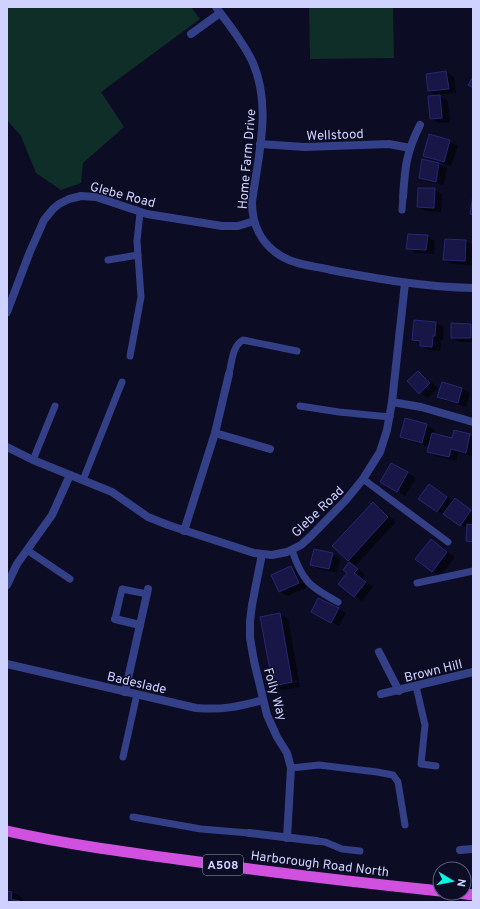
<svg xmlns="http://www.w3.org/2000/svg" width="480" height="909" font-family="Overpass,sans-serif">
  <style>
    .green { fill: #0f2e27 }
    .shadow { fill: #0007; fill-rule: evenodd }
    .building { fill: #171646; stroke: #272674 }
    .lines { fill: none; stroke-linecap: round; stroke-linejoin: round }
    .service { stroke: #333f87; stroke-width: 7 }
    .minor { stroke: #333f87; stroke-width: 8 }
    .trunk { stroke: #d050e0; stroke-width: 11 }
    .labels { text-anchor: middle; stroke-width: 3; stroke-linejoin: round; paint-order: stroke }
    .shield { fill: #0c0c24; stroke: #9497bd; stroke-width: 1 }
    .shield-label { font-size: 12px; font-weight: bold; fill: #cfd2ff }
    .street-label { font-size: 13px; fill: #cfd2ff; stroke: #0c0c24 }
  </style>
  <rect width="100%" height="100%" fill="#0c0c24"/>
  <g class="green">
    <polygon points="7,7 191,7 200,19 101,92 124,127 83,163 81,183 61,190 36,173 21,136 7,120"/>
    <polygon points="309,7 393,7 394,58 310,59"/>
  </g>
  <g class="shadow">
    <polygon points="446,72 454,77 456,93 438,95 448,101 450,122 439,123 431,118 438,96 429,91"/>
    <polygon points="430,135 450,141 458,146 451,166 432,160 424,155"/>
    <polygon points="423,161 439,164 447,168 444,185 428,182 420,178"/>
    <polygon points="434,189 442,194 441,212 426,211 418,207"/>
    <polygon points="427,236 435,241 434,254 415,253 408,248"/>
    <polygon points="466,241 473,245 472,265 452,264 444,260"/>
    <polygon points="415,321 436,323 444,327 443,340 441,340 440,351 429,350 413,340"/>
    <polygon points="471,325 473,326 473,352 472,342 459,342 452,338"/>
    <polygon points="419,372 426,377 438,388 428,398 420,393"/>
    <polygon points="462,389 470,393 466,407 446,401 439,397"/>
    <polygon points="427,425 435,430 433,435 453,440 455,432 473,437 473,456 458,453 456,461 436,456 428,451 429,447 409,441 401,437"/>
    <polygon points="392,464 416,478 405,496 382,482"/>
    <polygon points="429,485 454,501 463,504 473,512 473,524 472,526 473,526 473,544 467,541 468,529 446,515 445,516 437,511"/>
    <polygon points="373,504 381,508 396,522 356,565 348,560"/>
    <polygon points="431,540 455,557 440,576 432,571"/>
    <polygon points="332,554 340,559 337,573 319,569 311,565"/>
    <polygon points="349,563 365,574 362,578 373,587 362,601 339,584 348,573"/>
    <polygon points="291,567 299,571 306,588 287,596 280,592"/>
    <polygon points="338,609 346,613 339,626 320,616"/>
    <path d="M280,614l8,5 12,68 -18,3 -8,-5zM297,680l1,2 -19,4v-2z"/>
    <polygon points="7,892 12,892 24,899 23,902 7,902"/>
  </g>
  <g class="building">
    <polygon points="446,71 449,89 428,91 426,74"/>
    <polygon points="473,77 473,88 468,85"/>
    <polygon points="440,95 442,118 430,119 428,96"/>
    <polygon points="429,134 450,140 444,162 423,156"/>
    <polygon points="422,159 439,163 436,182 419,178"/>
    <polygon points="418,188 435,188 434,208 417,207"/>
    <polygon points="473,195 473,215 470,214"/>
    <polygon points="408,234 428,235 426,250 406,249"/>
    <polygon points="445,239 466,240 465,261 443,260"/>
    <polygon points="414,320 436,322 435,336 433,336 432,347 420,346 420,341 412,340"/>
    <polygon points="451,323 471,324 471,338 451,338"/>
    <polygon points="418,371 430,383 419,394 407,381"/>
    <polygon points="442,382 462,388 458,403 437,397"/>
    <polygon points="405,418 427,424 422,443 400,437"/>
    <polygon points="454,430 470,434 466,453 451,449 449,457 427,452 432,433 452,438"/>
    <polygon points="391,463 408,472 397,492 380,482"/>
    <polygon points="429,484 447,497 437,512 418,499"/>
    <polygon points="455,498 471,510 460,526 443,514"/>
    <polygon points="373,502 388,517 348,561 332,546"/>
    <polygon points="467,524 473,525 473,542 466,541"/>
    <polygon points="431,539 447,552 432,572 415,559"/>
    <polygon points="314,549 333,553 329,569 310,565"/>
    <polygon points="349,562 358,569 354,573 366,582 354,597 338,584 347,573 343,570"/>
    <polygon points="291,566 299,583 279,592 271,575"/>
    <polygon points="318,598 339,608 331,623 311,612"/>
    <polygon points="280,613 292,682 273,686 260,617"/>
    <polygon points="7,891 12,892 11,899 20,901 19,902 7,902"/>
  </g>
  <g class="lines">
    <g class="service">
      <polyline points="402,210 403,197"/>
      <polyline points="108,260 138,255"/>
      <polyline points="130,356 141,297 137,241 140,213"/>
      <path d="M229,374c3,-12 3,-28 14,-34l54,11"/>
      <polyline points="300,406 339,412 390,417"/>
      <polyline points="33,460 55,406"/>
      <polyline points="363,479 448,542"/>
      <polyline points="83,480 122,382"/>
      <polyline points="27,550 70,579"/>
      <path d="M292,550c10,31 18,37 46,52"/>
      <polyline points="417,583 473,571"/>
      <polyline points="115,619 122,589 147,594"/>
      <polyline points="416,686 425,725 421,764 436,766"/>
      <polyline points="123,757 137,694"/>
      <polyline points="291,768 319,765 377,772 393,775 398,782 405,825"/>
      <polyline points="133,817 201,829 249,833"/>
      <polyline points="317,841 325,842 342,849 360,851"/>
    </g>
    <g class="minor">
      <path d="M216,7c13,18 28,36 37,56 19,44 5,94 -1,139 0,22 9,42 29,54 15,9 33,10 50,14 47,9 94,17 142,18"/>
      <polyline points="191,34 220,13"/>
      <polyline points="260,144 305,147 389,144 410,148"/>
      <path d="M403,197c2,-30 3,-44 17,-72"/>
      <polyline points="7,312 29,254 44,220 53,209 59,204 69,199 81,196 96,197 147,214 222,226 238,226 254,221"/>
      <polyline points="392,402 421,407 473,422"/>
      <polyline points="215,433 270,449"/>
      <polyline points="7,447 33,460 112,492 148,517 168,525 254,553 272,555 287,552 301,545 310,537 346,500 363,479 380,452 387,430 392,402 405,283"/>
      <polyline points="184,531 215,433 229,374"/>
      <polyline points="262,554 252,605 250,621 250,638 254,661 267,715 277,737 287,753 291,768 287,838"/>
      <polyline points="7,585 17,564 52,515 70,475"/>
      <polyline points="115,619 140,625"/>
      <polyline points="379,652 399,691"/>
      <path d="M7,664l189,44c26,2 42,-1 67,-8"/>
      <polyline points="125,692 148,589"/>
      <polyline points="381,694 473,672"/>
      <polyline points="249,833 317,841"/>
      <polyline points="460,850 473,849"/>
    </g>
    <g class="trunk">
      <path d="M7,831c58,13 117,21 177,29 85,12 170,22 256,31"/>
      <polyline points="459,893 473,895"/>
    </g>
  </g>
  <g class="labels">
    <rect class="shield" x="203" y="855" width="40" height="20" rx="3"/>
    <g class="shield-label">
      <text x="223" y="869">A508</text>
    </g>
    <g class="street-label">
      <text transform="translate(335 134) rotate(-2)" y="5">Wellstood</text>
      <text transform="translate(246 159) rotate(-85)" y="5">Home Farm Drive</text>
      <text transform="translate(123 194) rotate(15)" y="5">Glebe Road</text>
      <text transform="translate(317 511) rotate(-44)" y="5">Glebe Road</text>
      <text transform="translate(433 670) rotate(-14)" y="5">Brown Hill</text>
      <text transform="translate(137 682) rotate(13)" y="5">Badeslade</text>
      <text transform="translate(276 694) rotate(74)" y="5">Folly Way</text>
      <text transform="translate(320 863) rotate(7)" y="5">Harborough Road North</text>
    </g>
  </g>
  <rect width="480" height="909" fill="none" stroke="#cfd2ff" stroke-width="16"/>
  <g transform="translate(452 881) rotate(100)"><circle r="19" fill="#0c0c24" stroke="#5a5b7c"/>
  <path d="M0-3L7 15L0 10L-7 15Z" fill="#00fae4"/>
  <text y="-6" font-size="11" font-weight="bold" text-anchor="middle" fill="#cfd2ff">N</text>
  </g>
</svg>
